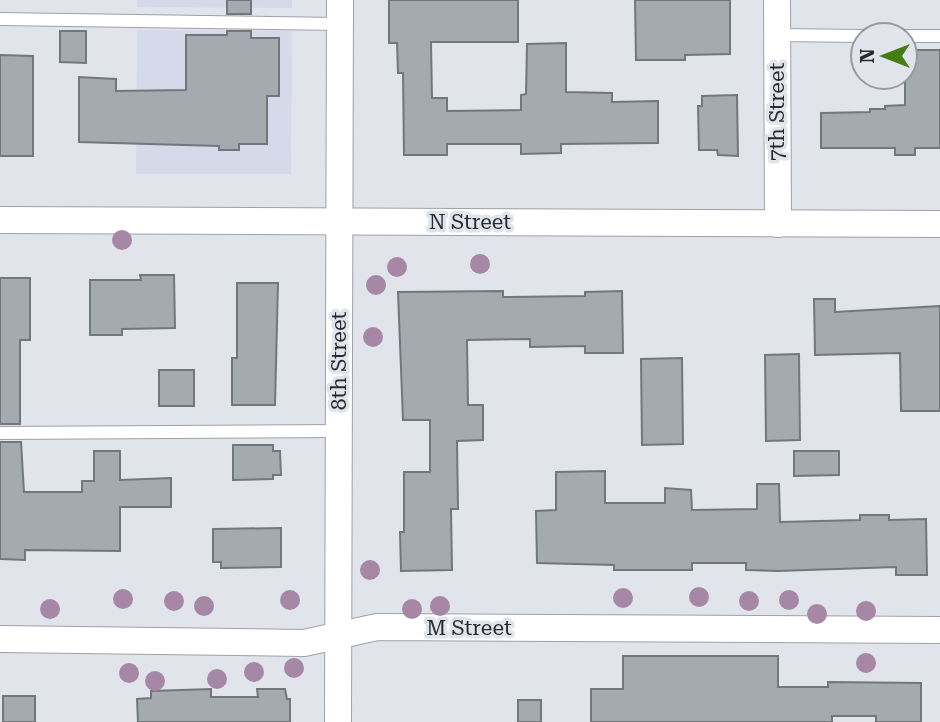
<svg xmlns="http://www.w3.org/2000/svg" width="940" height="722" font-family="'Roboto Serif',serif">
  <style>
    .built { fill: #d6d9e9 }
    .building { fill: #a4aab0; stroke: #72777d; stroke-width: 2 }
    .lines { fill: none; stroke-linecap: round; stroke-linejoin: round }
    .service-casing { stroke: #9fa0a8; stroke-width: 14 }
    .minor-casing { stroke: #9fa0a8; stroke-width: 28 }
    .service { stroke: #fff; stroke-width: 12 }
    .minor { stroke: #fff; stroke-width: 26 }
    .tree { fill: #a688a6 }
    .labels { text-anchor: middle; stroke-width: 7; stroke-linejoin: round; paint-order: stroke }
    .street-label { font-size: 21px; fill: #292a2d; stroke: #e2e4ec }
  </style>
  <rect width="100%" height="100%" fill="#e2e4ec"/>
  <g class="built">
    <polygon points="137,0 292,0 292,8 137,7"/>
    <polygon points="137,30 292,31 291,174 136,174"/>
  </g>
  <g class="building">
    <rect x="227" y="0" width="24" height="14"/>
    <polygon points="389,0 518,0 518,42 431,42 432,98 447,98 447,111 521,110 521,95 526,94 527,44 566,43 566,92 612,93 612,102 658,101 658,143 561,144 561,153 521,154 521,144 447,144 447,155 404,155 403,73 398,73 397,43 389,43"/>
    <polygon points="635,0 730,0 730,54 685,55 685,60 636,60"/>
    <polygon points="60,31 86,31 86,63 60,62"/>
    <polygon points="227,31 251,31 251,38 279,38 279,96 267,96 267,144 239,144 239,150 219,150 219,146 79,142 79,77 116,79 116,91 186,90 186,35 227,35"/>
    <polygon points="905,50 940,50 940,148 915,148 915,155 895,155 895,148 821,148 821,113 870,112 870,109 885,109 885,106 905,105"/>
    <polygon points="0,55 33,56 33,156 0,156"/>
    <polygon points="737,95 738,156 718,155 717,150 699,150 698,106 702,106 702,96"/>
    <polygon points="140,275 174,275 175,328 122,329 122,335 90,335 90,280 141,280"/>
    <polygon points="0,278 30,278 30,340 20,340 20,424 0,424"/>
    <polygon points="237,283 278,283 275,405 232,405 232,358 237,358"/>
    <polygon points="503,291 503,297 585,296 585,292 622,291 623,353 585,353 585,346 530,347 530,339 467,340 468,405 483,405 483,440 457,441 458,509 451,509 452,570 401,571 400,532 404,532 404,472 430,472 430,420 403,420 398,292"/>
    <polygon points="814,299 835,299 835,312 940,306 940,411 901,411 900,353 815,355"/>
    <polygon points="799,354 800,440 766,441 765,355"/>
    <polygon points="682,358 683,444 642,445 641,359"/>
    <rect x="159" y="370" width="35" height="36"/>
    <polygon points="0,442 21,442 24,492 82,492 82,481 94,481 94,451 120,451 120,480 171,478 171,507 120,507 120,551 25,550 25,560 0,559"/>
    <polygon points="233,445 273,445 273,451 280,451 281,475 273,475 273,479 233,480"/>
    <polygon points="794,451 839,451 839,475 794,476"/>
    <polygon points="605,471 605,503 665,503 665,488 691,490 692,510 757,509 757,484 779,484 780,522 860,520 860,515 889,515 889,520 926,519 927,575 896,575 896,567 778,571 746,570 746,563 692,563 692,570 614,570 614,565 537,563 536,511 556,510 556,472"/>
    <polygon points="281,528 281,567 221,568 221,562 213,562 213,529"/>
    <polygon points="623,656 778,656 778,687 828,687 828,682 921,683 921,722 876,722 876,716 832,716 832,722 591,722 591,689 623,689"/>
    <polygon points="211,689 211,697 258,697 257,689 285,689 287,699 290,699 290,722 138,722 137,699 151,698 151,691"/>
    <rect x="3" y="696" width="32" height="26"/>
    <rect x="518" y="700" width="23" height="22"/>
  </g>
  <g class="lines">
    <g class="service-casing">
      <g id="service">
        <polyline points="0,19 340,24"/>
        <polyline points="777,35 863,36"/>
        <polyline points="905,36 940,36"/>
        <polyline points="0,433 339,431"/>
      </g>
    </g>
    <g class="minor-casing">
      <g id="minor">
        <polyline points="777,0 778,224"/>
        <polyline points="0,220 940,224"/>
        <polyline points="0,639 304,643 377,627 940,630"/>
        <polyline points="338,722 340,0"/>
      </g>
    </g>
    <use href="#service" class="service"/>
    <use href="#minor" class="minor"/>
  </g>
  <g class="tree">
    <circle cx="122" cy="240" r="10"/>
    <circle cx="480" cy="264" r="10"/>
    <circle cx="397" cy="267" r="10"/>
    <circle cx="376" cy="285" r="10"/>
    <circle cx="373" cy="337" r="10"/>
    <circle cx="370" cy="570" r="10"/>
    <circle cx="699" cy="597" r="10"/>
    <circle cx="623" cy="598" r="10"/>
    <circle cx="123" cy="599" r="10"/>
    <circle cx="290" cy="600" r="10"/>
    <circle cx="789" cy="600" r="10"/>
    <circle cx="174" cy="601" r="10"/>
    <circle cx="749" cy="601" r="10"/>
    <circle cx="204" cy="606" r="10"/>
    <circle cx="440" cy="606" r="10"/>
    <circle cx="50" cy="609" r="10"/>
    <circle cx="412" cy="609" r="10"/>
    <circle cx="866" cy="611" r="10"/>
    <circle cx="817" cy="614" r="10"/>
    <circle cx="866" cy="663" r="10"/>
    <circle cx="294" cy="668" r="10"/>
    <circle cx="254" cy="672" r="10"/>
    <circle cx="129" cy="673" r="10"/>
    <circle cx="217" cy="679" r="10"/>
    <circle cx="155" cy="681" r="10"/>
  </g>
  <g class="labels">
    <g class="street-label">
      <text transform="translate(777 112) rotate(-90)" y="7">7th Street</text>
      <text x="470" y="229">N Street</text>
      <text transform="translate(339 361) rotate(-90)" y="7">8th Street</text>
      <text x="469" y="635">M Street</text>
    </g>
  </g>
  <g transform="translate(884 56) rotate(270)"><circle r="33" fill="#e2e4ec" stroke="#989aa0" stroke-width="2"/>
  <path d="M0-5L12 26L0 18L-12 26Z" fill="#457d14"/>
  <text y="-10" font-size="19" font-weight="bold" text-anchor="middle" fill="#292a2d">N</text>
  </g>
</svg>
